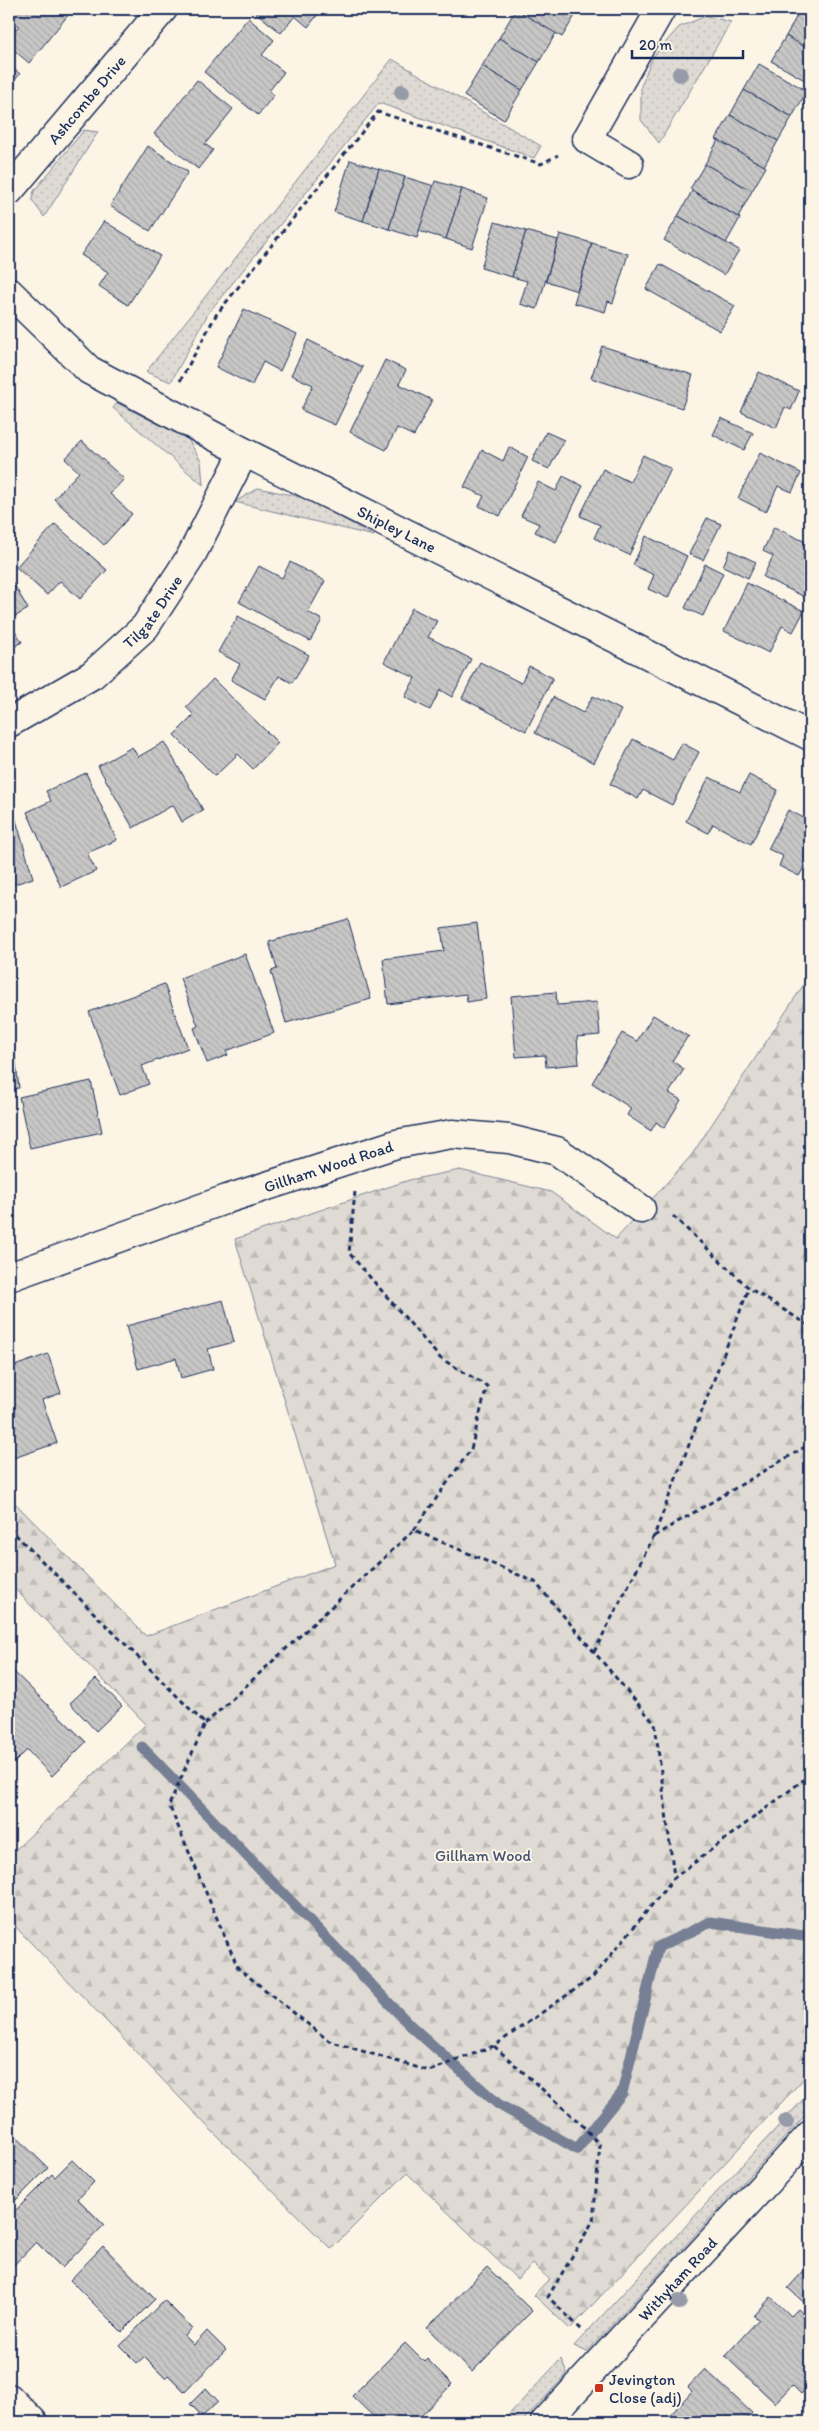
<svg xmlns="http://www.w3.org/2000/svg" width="819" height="2431" font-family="Itim,sans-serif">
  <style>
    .grass { fill: url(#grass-dots); stroke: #7d8599 }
    .forest { fill: url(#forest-firs); stroke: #7d8599 }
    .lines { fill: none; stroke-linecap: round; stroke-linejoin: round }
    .stream { stroke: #767f94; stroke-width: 11 }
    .building { fill: url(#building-back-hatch); stroke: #1b2f5e }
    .street-casing { stroke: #1b2f5e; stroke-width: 31 }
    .path { stroke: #1b2f5e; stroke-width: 3; stroke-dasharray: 5 4; stroke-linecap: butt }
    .street { stroke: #fcf5e5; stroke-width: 28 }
    .tree { fill: #969ba8 }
    .poi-dot { fill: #c8321e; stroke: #fcf5e5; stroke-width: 2 }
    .labels { text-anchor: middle; stroke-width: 4; stroke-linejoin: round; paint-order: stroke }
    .street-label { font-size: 16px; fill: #1b2f5e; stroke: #fcf5e5 }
    .park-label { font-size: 16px; fill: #425176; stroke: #fcf5e5 }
    .poi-label { font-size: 16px; fill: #1b2f5e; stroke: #fcf5e5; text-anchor: start }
  </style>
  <defs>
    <pattern id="grass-dots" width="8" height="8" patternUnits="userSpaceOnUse" patternTransform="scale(1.25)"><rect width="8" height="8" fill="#dfdbd4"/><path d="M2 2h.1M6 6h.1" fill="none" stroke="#bfbcb8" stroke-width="1.8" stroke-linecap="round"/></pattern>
    <pattern id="forest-firs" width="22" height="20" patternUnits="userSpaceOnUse" patternTransform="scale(1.25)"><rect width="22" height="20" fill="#dfdbd4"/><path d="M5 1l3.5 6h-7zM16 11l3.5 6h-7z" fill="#bfbcb8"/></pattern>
    <pattern id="building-back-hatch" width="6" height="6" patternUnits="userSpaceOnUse" patternTransform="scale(1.25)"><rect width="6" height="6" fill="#c8c7c6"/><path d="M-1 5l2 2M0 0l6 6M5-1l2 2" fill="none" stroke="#ababac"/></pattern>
  </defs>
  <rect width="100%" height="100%" fill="#fcf5e5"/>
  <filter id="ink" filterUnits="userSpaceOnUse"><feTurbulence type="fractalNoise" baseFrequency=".02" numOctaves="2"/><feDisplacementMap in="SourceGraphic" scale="10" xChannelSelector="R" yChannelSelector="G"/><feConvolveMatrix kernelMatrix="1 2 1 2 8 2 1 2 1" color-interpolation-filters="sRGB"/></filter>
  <g filter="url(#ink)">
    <g class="grass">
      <polygon points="706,16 731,22 659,143 641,120 641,86 652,58 679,27"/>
      <polygon points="392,59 541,146 534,158 379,103 209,312 171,382 146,372"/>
      <polygon points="84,130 98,132 44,217 32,200 34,191"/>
      <polygon points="117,403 188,439 201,461 203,485 113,408"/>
      <polygon points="258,488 306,498 374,536 235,502"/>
      <polygon points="810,2092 810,2110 587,2352 574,2346"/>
      <polygon points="561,2359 567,2374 522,2422 502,2422"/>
    </g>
    <polygon class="forest" points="810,975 810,2072 570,2329 534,2295 549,2279 533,2264 517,2279 407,2173 331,2249 210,2129 9,1920 9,1856 146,1724 9,1583 9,1497 146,1636 335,1564 235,1239 409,1180 460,1170 551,1192 616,1239 691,1156"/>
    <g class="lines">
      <polyline class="stream" points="142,1747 411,2026 498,2104 577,2149 622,2093 658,1947 711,1922 810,1937"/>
    </g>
    <g class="building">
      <polygon points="10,9 73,9 29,63 9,46 9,37 19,26 9,17"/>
      <polygon points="322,9 308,27 295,16 281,33 253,10"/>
      <polygon points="516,9 556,33 539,62 499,38"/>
      <polygon points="524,9 579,9 562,37 522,13"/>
      <polygon points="800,10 810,16 810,50 786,36"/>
      <polygon points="248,18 274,40 262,55 284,72 269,91 274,95 258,115 204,72"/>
      <polygon points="786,36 810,50 810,83 771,61"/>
      <polygon points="499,38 539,62 522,90 482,66"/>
      <polygon points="759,64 807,91 792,117 744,90"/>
      <polygon points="9,65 20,74 9,87"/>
      <polygon points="482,66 522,90 504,120 464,96"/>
      <polygon points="197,80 233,109 205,144 213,150 198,169 154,134"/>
      <polygon points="744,90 792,117 778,141 730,115"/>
      <polygon points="730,115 778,141 764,166 716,139"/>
      <polygon points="718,140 766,167 752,191 705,164"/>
      <polygon points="148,146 188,172 150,231 110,206"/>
      <polygon points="350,160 379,169 363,221 334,212"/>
      <polygon points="705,164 752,191 738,217 690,189"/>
      <polygon points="379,169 405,177 389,229 363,221"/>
      <polygon points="405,177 434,186 417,238 389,229"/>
      <polygon points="435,181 462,189 446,239 419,231"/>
      <polygon points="462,189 488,198 472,248 446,239"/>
      <polygon points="692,191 740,218 726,243 678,216"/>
      <polygon points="678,216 739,250 724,275 664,240"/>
      <polygon points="104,221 160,256 128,305 99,286 108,272 81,255"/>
      <polygon points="495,222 526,231 512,277 481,268"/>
      <polygon points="526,231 558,240 537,309 520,304 527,281 512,277"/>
      <polygon points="560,234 592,243 577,291 546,281"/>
      <polygon points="592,243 628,254 613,303 608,301 605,312 574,303"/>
      <polygon points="660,264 735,306 720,331 646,289"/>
      <polygon points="244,309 297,334 280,371 263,362 252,385 216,367"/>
      <polygon points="308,340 363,367 335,425 301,410 313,385 291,375"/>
      <polygon points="602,346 693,375 682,408 591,378"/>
      <polygon points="385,360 406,370 399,384 432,400 414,436 397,428 386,450 350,432"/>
      <polygon points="759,372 799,391 791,410 785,407 776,428 741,412"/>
      <polygon points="721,418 753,433 744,450 713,435"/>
      <polygon points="546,432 564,440 549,469 532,461"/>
      <polygon points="82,441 124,479 110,494 132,514 104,545 54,499 79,472 65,459"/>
      <polygon points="509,447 528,457 500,516 479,506 484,496 464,487 482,450 503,461"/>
      <polygon points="760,453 801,473 792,492 778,486 766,512 738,498"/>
      <polygon points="643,455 671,469 629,555 594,538 600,525 580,516 603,469 630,482"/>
      <polygon points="563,476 583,486 556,542 535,532 539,524 521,516 538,482 556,491"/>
      <polygon points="707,518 721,524 703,560 689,554"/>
      <polygon points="55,524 107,570 80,599 60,581 47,595 16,567"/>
      <polygon points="774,527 810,544 810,591 807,598 763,577 773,556 763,551"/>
      <polygon points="646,536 687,556 668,598 648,589 654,575 633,565"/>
      <polygon points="730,550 756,562 748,578 723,566"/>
      <polygon points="290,562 325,581 308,612 322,620 310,641 239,602 259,566 282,578"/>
      <polygon points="705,564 723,573 703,616 685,608"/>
      <polygon points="9,576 28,609 9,620"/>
      <polygon points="747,583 804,611 793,632 782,626 769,653 724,631"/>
      <polygon points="412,608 437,621 428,637 471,659 452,697 440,690 430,710 405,697 415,678 384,662"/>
      <polygon points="238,616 309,655 292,683 279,676 265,699 231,680 240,664 218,652"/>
      <polygon points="9,621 22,642 9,650"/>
      <polygon points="480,662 521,683 529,666 553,678 526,731 462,698"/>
      <polygon points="213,679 278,743 253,769 238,754 215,776 174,735 194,715 186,707"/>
      <polygon points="593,696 621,710 594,763 535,733 553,697 583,713"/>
      <polygon points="633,739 673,760 682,743 699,752 672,805 643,790 638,799 610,784"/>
      <polygon points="164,742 203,810 182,822 173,805 133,828 98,766 132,747 138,757"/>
      <polygon points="86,773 117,840 87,853 96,871 61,887 27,812 51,801 46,791"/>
      <polygon points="749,775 778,790 751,844 713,824 708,833 686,821 709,777 740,792"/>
      <polygon points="788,810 810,821 810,870 804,867 799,876 779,866 783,856 768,849"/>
      <polygon points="14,813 33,878 9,886 9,815"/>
      <polygon points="348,919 371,999 286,1023 271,971 277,969 269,942"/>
      <polygon points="477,923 486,999 467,1002 466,994 388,1004 383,959 444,951 441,928"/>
      <polygon points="245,954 274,1033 226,1051 228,1055 207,1063 194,1028 198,1026 180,978"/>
      <polygon points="164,984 188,1048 142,1066 149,1084 120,1095 89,1012"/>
      <polygon points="556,992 557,1005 597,1002 600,1035 577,1037 579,1064 546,1067 545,1055 516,1057 511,996"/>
      <polygon points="653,1015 689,1037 688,1036 672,1061 684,1069 669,1093 681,1100 664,1128 656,1122 651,1131 627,1115 631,1108 592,1083 622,1033 637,1041"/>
      <polygon points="11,1023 19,1088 9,1089 9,1024"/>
      <polygon points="91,1081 102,1132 30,1148 19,1097"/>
      <polygon points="223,1300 234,1342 208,1349 213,1369 181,1378 176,1358 138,1369 126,1326"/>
      <polygon points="48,1354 61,1393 42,1400 57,1443 11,1459 9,1453 9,1368"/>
      <polygon points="13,1671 86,1742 52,1776 27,1750 9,1768 9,1675"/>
      <polygon points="96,1679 122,1706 96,1731 70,1703"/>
      <polygon points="9,2130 48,2168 9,2207"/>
      <polygon points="72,2160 94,2182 78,2199 104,2225 62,2268 36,2242 9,2270 9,2217 52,2174 55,2177"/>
      <polygon points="103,2246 155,2299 122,2332 70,2280"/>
      <polygon points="810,2264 810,2308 788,2288"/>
      <polygon points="487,2267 532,2311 472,2372 427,2328"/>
      <polygon points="771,2297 791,2316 798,2309 810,2320 810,2385 801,2394 792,2385 775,2403 725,2356 759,2319 754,2316"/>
      <polygon points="164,2300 192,2328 185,2336 194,2345 207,2331 226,2350 185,2392 168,2375 165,2378 144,2357 137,2363 120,2346"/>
      <polygon points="405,2343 424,2362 427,2359 452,2384 415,2422 386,2422 380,2416 377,2420 352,2396"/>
      <polygon points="705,2369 752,2413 744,2422 664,2422 692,2391 688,2387"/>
      <polygon points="206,2388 218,2401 202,2416 190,2404"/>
    </g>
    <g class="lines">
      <g class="street-casing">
        <g id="street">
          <polyline points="629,164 587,139 661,9"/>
          <path id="s1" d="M9,191l154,-182"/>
          <path id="s2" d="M9,292l80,78 155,82 566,284"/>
          <path id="s3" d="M9,723l83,-48 53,-48 45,-69 54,-106"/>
          <path id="s4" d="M9,1277l218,-78 169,-55 56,-10 57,5 48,12 84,58"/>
          <polyline points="9,2398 33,2422"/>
          <path id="s5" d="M545,2422l265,-287"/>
        </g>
      </g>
      <g class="path">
        <polyline points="180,381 216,315 378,112 541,164 558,155"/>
        <polyline points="355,1192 349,1253 440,1358 487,1386 471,1449 414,1530"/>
        <polyline points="673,1216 749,1288 810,1326"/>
        <polyline points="9,1528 205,1724 169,1805 238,1968 329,2041 429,2071 494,2046 593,1977 674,1878 810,1775"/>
        <polyline points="654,1536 810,1444"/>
        <polyline points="594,1652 654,1536 749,1288"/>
        <polyline points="205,1724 414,1530 535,1582 655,1724 674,1877"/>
        <polyline points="494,2046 581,2124 600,2145 593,2221 548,2297 584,2332"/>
      </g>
      <use href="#street" class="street"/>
    </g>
    <g class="tree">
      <circle cx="680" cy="74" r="8"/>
      <circle cx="402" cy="92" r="8"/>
      <circle cx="786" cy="2122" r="8"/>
      <circle cx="679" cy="2302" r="8"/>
    </g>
  </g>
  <rect class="poi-dot" x="594" y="2383" width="10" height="10" rx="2.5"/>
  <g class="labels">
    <g class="street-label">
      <text dy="6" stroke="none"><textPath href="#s1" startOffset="120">Ashcombe Drive</textPath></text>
      <text dy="6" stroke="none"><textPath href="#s2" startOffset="458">Shipley Lane</textPath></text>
      <text dy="6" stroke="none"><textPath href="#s3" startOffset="184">Tilgate Drive</textPath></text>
      <text dy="6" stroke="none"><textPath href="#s4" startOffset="338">Gillham Wood Road</textPath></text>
      <text dy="6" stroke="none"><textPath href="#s5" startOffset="195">Withyham Road</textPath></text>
    </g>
    <g class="park-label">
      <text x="483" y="1861">Gillham Wood</text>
    </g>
    <g class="poi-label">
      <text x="609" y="2385">Jevington<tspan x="609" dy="18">Close (adj)</tspan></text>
    </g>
  </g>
  <rect width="819" height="2431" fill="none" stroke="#fcf5e5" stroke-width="30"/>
  <rect x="15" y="15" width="789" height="2401" fill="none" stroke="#1b2f5e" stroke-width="2" filter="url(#ink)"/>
  <path d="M632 50v8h111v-8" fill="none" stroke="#1b2f5e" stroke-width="2.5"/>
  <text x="639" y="50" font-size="15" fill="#1b2f5e" stroke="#fcf5e5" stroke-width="4" paint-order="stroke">20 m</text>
</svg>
